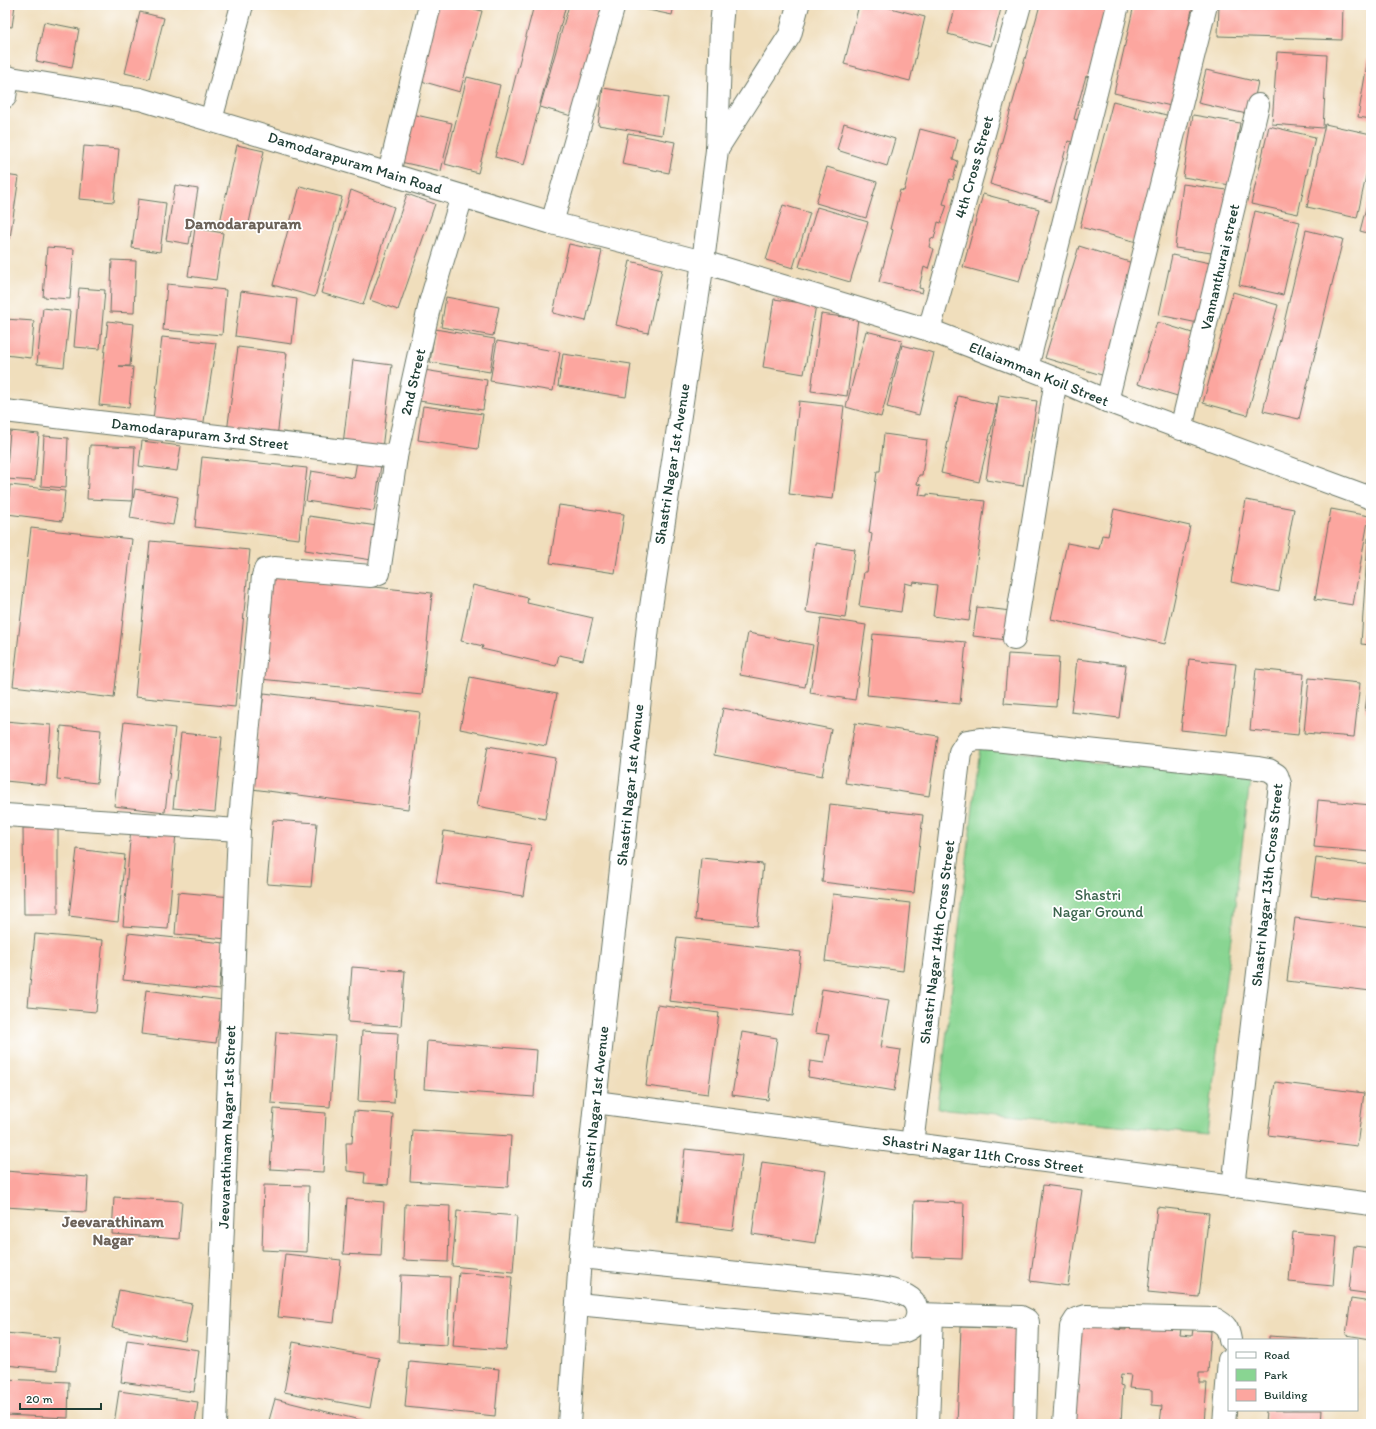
<svg xmlns="http://www.w3.org/2000/svg" width="1376" height="1429" font-family="Itim,sans-serif">
  <style>
    .green { fill: #89d592; stroke: #548963 }
    .building { fill: #fca69f }
    .lines { fill: none; stroke-linecap: round; stroke-linejoin: round }
    .minor-casing { stroke: #687564; stroke-width: 24 }
    .minor { stroke: #fff; stroke-width: 22 }
    .labels { text-anchor: middle; stroke-width: 3.5; stroke-linejoin: round; paint-order: stroke }
    .street-label { font-size: 15px; fill: #1f3d34; stroke: #fff }
    .park-label { font-size: 15px; fill: #3a634c; stroke: #fff }
    .neighbourhood-label { font-size: 16px; font-weight: bold; fill: #6c6259; stroke: #fff }
  </style>
  <rect width="100%" height="100%" fill="#fff"/>
  <filter id="ink" filterUnits="userSpaceOnUse"><feTurbulence type="fractalNoise" baseFrequency=".025" numOctaves="2"/><feDisplacementMap in="SourceGraphic" scale="8" xChannelSelector="R" yChannelSelector="G"/><feConvolveMatrix kernelMatrix="1 2 1 2 8 2 1 2 1" color-interpolation-filters="sRGB"/></filter>
  <filter id="wash" filterUnits="userSpaceOnUse"><feTurbulence type="fractalNoise" baseFrequency=".012" numOctaves="4" result="noise"/><feDisplacementMap in="SourceGraphic" scale="16" xChannelSelector="R" yChannelSelector="G"/><feGaussianBlur stdDeviation="0.9" result="paint"/><feColorMatrix in="noise" values="0 0 0 0 0 0 0 0 0 0 0 0 0 0 0 0 0 1.4 0 .05"/><feComposite in="paint" operator="in"/></filter>
  <g filter="url(#wash)">
    <rect width="100%" height="100%" fill="#f0debc"/>
    <polygon class="green" points="980,747 1250,781 1207,1135 938,1108"/>
    <g id="blocks">
      <g class="building">
        <polygon points="5,5 15,5 12,27 5,26"/>
        <polygon points="434,5 459,5 482,11 460,92 414,79"/>
        <polygon points="534,5 566,5 524,165 495,157"/>
        <polygon points="569,5 607,5 575,117 540,107"/>
        <polygon points="634,5 674,5 672,15 634,7"/>
        <polygon points="859,5 879,5 925,17 910,81 844,64"/>
        <polygon points="956,5 1002,5 991,46 948,34"/>
        <polygon points="1040,5 1110,5 1093,78 1086,76 1074,119 1081,121 1075,143 1068,141 1051,202 990,184"/>
        <polygon points="1134,5 1193,5 1171,106 1114,93"/>
        <polygon points="1219,5 1343,5 1342,40 1218,36"/>
        <polygon points="140,12 164,18 149,79 125,73"/>
        <polygon points="44,22 79,29 72,68 36,61"/>
        <polygon points="1277,52 1327,55 1323,128 1272,124"/>
        <polygon points="1368,58 1371,58 1371,119 1358,117"/>
        <polygon points="1206,70 1258,82 1251,115 1198,103"/>
        <polygon points="467,77 500,85 478,173 445,164"/>
        <polygon points="603,88 668,98 662,135 598,125"/>
        <polygon points="1113,101 1170,116 1137,242 1080,227"/>
        <polygon points="407,113 452,123 441,171 396,161"/>
        <polygon points="1193,115 1240,123 1230,185 1183,177"/>
        <polygon points="844,123 895,139 887,166 837,150"/>
        <polygon points="1325,124 1371,134 1371,153 1357,218 1307,207"/>
        <polygon points="1269,126 1315,137 1298,214 1251,204"/>
        <polygon points="920,129 958,139 953,159 958,161 953,180 950,179 943,204 947,205 941,223 938,222 934,239 931,238 929,247 934,249 928,269 924,267 919,288 923,289 922,293 879,282 893,230 890,229 900,190 904,191"/>
        <polygon points="628,133 675,142 669,173 622,164"/>
        <polygon points="237,145 264,151 248,228 220,222"/>
        <polygon points="84,146 119,149 114,202 79,199"/>
        <polygon points="827,167 877,182 866,218 816,203"/>
        <polygon points="5,175 19,177 10,238 5,238"/>
        <polygon points="1183,184 1227,190 1219,254 1175,248"/>
        <polygon points="175,185 198,189 189,244 166,240"/>
        <polygon points="300,186 342,197 315,297 273,285"/>
        <polygon points="351,190 394,207 363,305 321,293"/>
        <polygon points="1370,192 1371,192 1371,234 1360,231"/>
        <polygon points="407,194 435,204 398,310 370,300"/>
        <polygon points="983,194 1039,209 1019,282 963,267"/>
        <polygon points="138,199 166,203 160,252 132,248"/>
        <polygon points="783,205 810,213 793,268 766,260"/>
        <polygon points="817,207 868,222 850,282 799,267"/>
        <polygon points="1255,211 1300,222 1283,295 1239,285"/>
        <polygon points="195,228 223,233 216,280 188,276"/>
        <polygon points="1306,230 1343,239 1299,419 1263,411"/>
        <polygon points="569,244 602,251 586,321 553,313"/>
        <polygon points="1079,246 1139,265 1105,376 1045,358"/>
        <polygon points="47,247 74,249 70,299 43,297"/>
        <polygon points="1172,255 1210,263 1198,323 1159,315"/>
        <polygon points="112,260 136,261 134,313 110,312"/>
        <polygon points="630,261 662,269 648,333 616,325"/>
        <polygon points="167,284 226,290 222,335 163,330"/>
        <polygon points="79,288 105,290 100,349 74,347"/>
        <polygon points="241,291 297,299 292,344 235,336"/>
        <polygon points="1233,292 1278,305 1247,415 1203,403"/>
        <polygon points="446,297 499,307 493,336 441,327"/>
        <polygon points="774,299 816,305 804,374 763,367"/>
        <polygon points="43,308 70,311 64,367 37,364"/>
        <polygon points="821,314 858,319 847,396 811,391"/>
        <polygon points="5,319 34,321 31,358 5,355"/>
        <polygon points="108,321 134,324 130,366 119,366 133,367 129,408 99,405"/>
        <polygon points="1157,322 1202,336 1184,398 1138,384"/>
        <polygon points="435,329 495,339 490,372 430,362"/>
        <polygon points="866,331 902,340 881,417 846,407"/>
        <polygon points="162,337 216,343 203,428 153,420"/>
        <polygon points="497,341 560,352 553,391 490,381"/>
        <polygon points="902,345 934,353 919,415 887,407"/>
        <polygon points="238,347 287,353 277,438 227,432"/>
        <polygon points="563,354 631,364 626,397 558,386"/>
        <polygon points="353,360 392,365 382,449 343,444"/>
        <polygon points="424,370 487,380 483,410 419,401"/>
        <polygon points="999,395 1037,401 1023,486 986,480"/>
        <polygon points="958,396 997,405 979,482 941,473"/>
        <polygon points="799,401 844,406 833,499 789,494"/>
        <polygon points="423,406 483,414 478,449 418,440"/>
        <polygon points="10,431 39,434 35,481 6,479"/>
        <polygon points="884,434 927,440 922,475 919,475 917,484 921,485 919,495 927,496 927,494 985,501 969,621 933,616 937,585 914,582 913,585 905,583 901,612 859,606 864,572 867,572 872,534 869,533 877,471 880,471"/>
        <polygon points="44,436 68,438 66,488 41,486"/>
        <polygon points="142,441 181,446 177,471 139,466"/>
        <polygon points="90,445 135,447 132,501 87,499"/>
        <polygon points="358,455 382,459 374,511 306,501 311,471 354,478"/>
        <polygon points="202,457 307,468 299,539 195,527"/>
        <polygon points="10,485 65,491 62,521 7,514"/>
        <polygon points="135,489 178,497 173,525 130,518"/>
        <polygon points="1246,500 1294,509 1279,592 1231,582"/>
        <polygon points="559,505 624,514 615,573 550,563"/>
        <polygon points="1114,509 1190,526 1165,644 1051,619 1067,543 1099,549 1102,535 1108,536"/>
        <polygon points="1331,509 1369,516 1353,605 1315,599"/>
        <polygon points="309,516 377,526 372,560 305,550"/>
        <polygon points="31,528 132,539 114,698 13,686"/>
        <polygon points="1368,538 1371,538 1371,645 1361,644"/>
        <polygon points="150,541 250,550 235,707 135,697"/>
        <polygon points="815,543 855,549 845,618 806,612"/>
        <polygon points="270,576 432,593 422,695 260,679"/>
        <polygon points="473,585 528,598 527,603 593,618 583,660 559,655 556,666 482,649 483,646 461,641"/>
        <polygon points="977,607 1011,611 1007,640 973,636"/>
        <polygon points="821,618 866,625 855,700 810,693"/>
        <polygon points="748,633 813,645 805,687 740,675"/>
        <polygon points="873,634 966,642 960,704 867,695"/>
        <polygon points="1008,654 1059,657 1056,707 1004,703"/>
        <polygon points="1077,659 1126,665 1119,718 1071,712"/>
        <polygon points="1189,659 1236,664 1227,735 1181,730"/>
        <polygon points="1256,669 1304,674 1298,735 1250,730"/>
        <polygon points="1370,675 1371,675 1371,712 1365,711"/>
        <polygon points="470,677 557,694 546,746 460,729"/>
        <polygon points="1309,678 1360,683 1354,737 1304,733"/>
        <polygon points="264,693 420,712 408,809 252,789"/>
        <polygon points="723,708 831,729 822,776 714,755"/>
        <polygon points="5,721 51,725 46,785 5,781"/>
        <polygon points="124,722 175,728 165,812 114,806"/>
        <polygon points="855,723 938,736 929,796 845,783"/>
        <polygon points="61,726 101,730 97,783 57,779"/>
        <polygon points="181,733 222,737 215,812 173,808"/>
        <polygon points="488,746 556,758 545,819 477,806"/>
        <polygon points="1318,800 1371,805 1371,852 1314,847"/>
        <polygon points="830,804 923,815 914,893 822,882"/>
        <polygon points="273,820 317,823 311,887 267,884"/>
        <polygon points="23,828 58,828 58,914 24,914"/>
        <polygon points="131,828 176,832 168,929 123,926"/>
        <polygon points="444,831 531,845 523,896 436,883"/>
        <polygon points="77,849 125,855 118,922 69,916"/>
        <polygon points="701,858 763,864 757,926 695,920"/>
        <polygon points="1316,858 1371,865 1371,902 1311,896"/>
        <polygon points="178,892 231,897 227,939 175,934"/>
        <polygon points="833,894 910,903 903,971 825,961"/>
        <polygon points="1295,918 1371,928 1371,991 1287,981"/>
        <polygon points="128,933 224,943 219,990 123,980"/>
        <polygon points="35,934 103,940 96,1012 28,1006"/>
        <polygon points="677,937 801,952 793,1016 669,1001"/>
        <polygon points="352,967 405,971 401,1026 348,1022"/>
        <polygon points="822,989 889,1000 881,1047 901,1050 894,1091 808,1077 810,1061 824,1063 829,1035 815,1033"/>
        <polygon points="146,990 222,1000 216,1043 141,1034"/>
        <polygon points="657,1005 719,1013 708,1094 646,1086"/>
        <polygon points="362,1031 398,1033 394,1103 358,1101"/>
        <polygon points="276,1032 335,1036 330,1107 271,1103"/>
        <polygon points="742,1032 777,1038 768,1100 732,1095"/>
        <polygon points="427,1041 537,1050 534,1097 424,1089"/>
        <polygon points="1275,1082 1364,1093 1357,1146 1268,1135"/>
        <polygon points="274,1109 326,1113 323,1172 270,1169"/>
        <polygon points="354,1111 393,1114 388,1185 364,1183 365,1173 347,1171 346,1143 352,1143"/>
        <polygon points="413,1130 511,1136 508,1187 410,1181"/>
        <polygon points="685,1149 742,1155 733,1230 677,1223"/>
        <polygon points="762,1162 826,1171 815,1243 752,1234"/>
        <polygon points="5,1171 88,1177 86,1212 5,1207"/>
        <polygon points="264,1185 309,1186 307,1252 262,1250"/>
        <polygon points="1043,1185 1082,1190 1068,1286 1030,1281"/>
        <polygon points="114,1197 182,1201 179,1239 112,1234"/>
        <polygon points="347,1199 384,1202 381,1256 343,1254"/>
        <polygon points="914,1201 964,1203 962,1259 912,1257"/>
        <polygon points="405,1204 450,1206 448,1262 403,1260"/>
        <polygon points="1157,1207 1209,1213 1199,1297 1148,1292"/>
        <polygon points="457,1211 517,1216 513,1272 452,1266"/>
        <polygon points="1293,1232 1337,1236 1333,1286 1289,1282"/>
        <polygon points="1354,1246 1371,1248 1371,1294 1349,1291"/>
        <polygon points="285,1254 341,1260 334,1323 278,1317"/>
        <polygon points="459,1272 512,1277 506,1350 453,1346"/>
        <polygon points="401,1275 450,1277 447,1345 398,1342"/>
        <polygon points="119,1290 192,1304 185,1341 112,1328"/>
        <polygon points="1351,1299 1371,1302 1371,1339 1346,1335"/>
        <polygon points="1076,1322 1116,1324 1115,1329 1126,1330 1126,1325 1181,1329 1180,1335 1192,1336 1193,1329 1211,1331 1208,1373 1199,1373 1199,1383 1207,1383 1204,1424 1150,1424 1150,1422 1160,1423 1162,1406 1152,1405 1152,1390 1129,1388 1131,1375 1121,1374 1120,1385 1123,1386 1121,1424 1065,1424"/>
        <polygon points="961,1327 1018,1329 1014,1424 957,1424"/>
        <polygon points="5,1333 60,1338 57,1370 5,1365"/>
        <polygon points="1269,1336 1318,1339 1318,1340 1269,1340"/>
        <polygon points="127,1340 199,1350 194,1392 121,1382"/>
        <polygon points="293,1342 379,1358 370,1408 284,1392"/>
        <polygon points="409,1361 499,1369 495,1416 405,1407"/>
        <polygon points="5,1379 69,1382 68,1418 5,1415"/>
        <polygon points="119,1391 198,1402 195,1424 114,1424"/>
        <polygon points="275,1399 372,1423 372,1424 268,1424"/>
        <polygon points="1266,1410 1322,1410 1321,1424 1265,1424"/>
      </g>
    </g>
  </g>
  <g filter="url(#ink)">
    <use href="#blocks" fill-opacity="0" stroke="#687564" stroke-width="1"/>
    <g class="lines">
      <g class="minor-casing">
        <g id="minor">
          <polyline points="5,77 124,97 140,99 552,223 703,262 929,330 1056,379 1107,401 1371,498"/>
          <polyline points="5,97 8,77"/>
          <polyline points="211,120 242,5"/>
          <polyline points="717,149 790,35 798,5"/>
          <polyline points="389,173 430,5"/>
          <polyline points="552,223 614,5"/>
          <polyline points="929,330 1020,5"/>
          <polyline points="1027,368 1118,5"/>
          <polyline points="1107,401 1206,5"/>
          <polyline points="5,411 396,457"/>
          <polyline points="1181,429 1258,105"/>
          <polyline points="1014,639 1056,379"/>
          <polyline points="5,815 239,830"/>
          <polyline points="595,1102 1371,1204"/>
          <polyline points="912,1144 960,752 967,741 980,739 994,740 1258,768 1269,770 1277,775 1280,784 1233,1187"/>
          <path d="M577,1304l293,28c13,0 39,5 45,-10 2,-4 3,-7 2,-12 -1,-6 -4,-11 -10,-14 -16,-8 -34,-9 -51,-11l-276,-28"/>
          <polyline points="918,1314 1021,1317 1027,1320 1028,1322 1025,1424"/>
          <polyline points="215,1424 239,830 263,576 265,570 274,568 371,576 379,573 396,457 430,303 462,196"/>
          <polyline points="569,1424 580,1257 595,1102 648,627 703,262 717,150 721,26 723,5"/>
          <polyline points="928,1424 932,1315"/>
          <path d="M1064,1424l7,-97 5,-8 10,-3 129,3c11,6 13,9 15,21"/>
          <polyline points="1224,1424 1229,1360"/>
        </g>
      </g>
      <use href="#minor" class="minor"/>
    </g>
  </g>
  <g class="labels">
    <g class="street-label">
      <text transform="translate(355 163) rotate(17)" y="5">Damodarapuram Main Road</text>
      <text transform="translate(974 167) rotate(-74)" y="5">4th Cross Street</text>
      <text transform="translate(1220 267) rotate(-77)" y="5">Vannanthurai street</text>
      <text transform="translate(1039 374) rotate(22)" y="5">Ellaiamman Koil Street</text>
      <text transform="translate(413 382) rotate(-77)" y="5">2nd Street</text>
      <text transform="translate(200 434) rotate(7)" y="5">Damodarapuram 3rd Street</text>
      <text transform="translate(672 464) rotate(-81)" y="5">Shastri Nagar 1st Avenue</text>
      <text transform="translate(630 785) rotate(-84)" y="5">Shastri Nagar 1st Avenue</text>
      <text transform="translate(1267 885) rotate(-84)" y="5">Shastri Nagar 13th Cross Street</text>
      <text transform="translate(937 942) rotate(-83)" y="5">Shastri Nagar 14th Cross Street</text>
      <text transform="translate(595 1107) rotate(-84)" y="5">Shastri Nagar 1st Avenue</text>
      <text transform="translate(227 1127) rotate(-88)" y="5">Jeevarathinam Nagar 1st Street</text>
      <text transform="translate(983 1154) rotate(8)" y="5">Shastri Nagar 11th Cross Street</text>
    </g>
    <g class="park-label">
      <text x="1098" y="900">Shastri<tspan x="1098" dy="17">Nagar Ground</tspan></text>
    </g>
    <g class="neighbourhood-label">
      <text x="243" y="229">Damodarapuram</text>
      <text x="113" y="1227">Jeevarathinam<tspan x="113" dy="18">Nagar</tspan></text>
    </g>
  </g>
  <rect width="1376" height="1429" fill="none" stroke="#fff" stroke-width="20"/>
  <rect x="1228" y="1339" width="130" height="72" fill="#ffffff" stroke="#a5b1ae"/>
  <rect x="1236" y="1352" width="20" height="6" fill="#ffffff" stroke="#a5b1ae"/>
  <text x="1264" y="1359" font-size="12" fill="#1f3d34">Road</text>
  <rect x="1236" y="1369" width="20" height="12" fill="#89d592" stroke="#a5b1ae"/>
  <text x="1264" y="1379" font-size="12" fill="#1f3d34">Park</text>
  <rect x="1236" y="1389" width="20" height="12" fill="#fca69f" stroke="#a5b1ae"/>
  <text x="1264" y="1399" font-size="12" fill="#1f3d34">Building</text>
  <path d="M20 1403v6h81v-6" fill="none" stroke="#1f3d34" stroke-width="2"/>
  <text x="26" y="1403" font-size="12" fill="#1f3d34" stroke="#ffffff" stroke-width="3" paint-order="stroke">20 m</text>
</svg>
